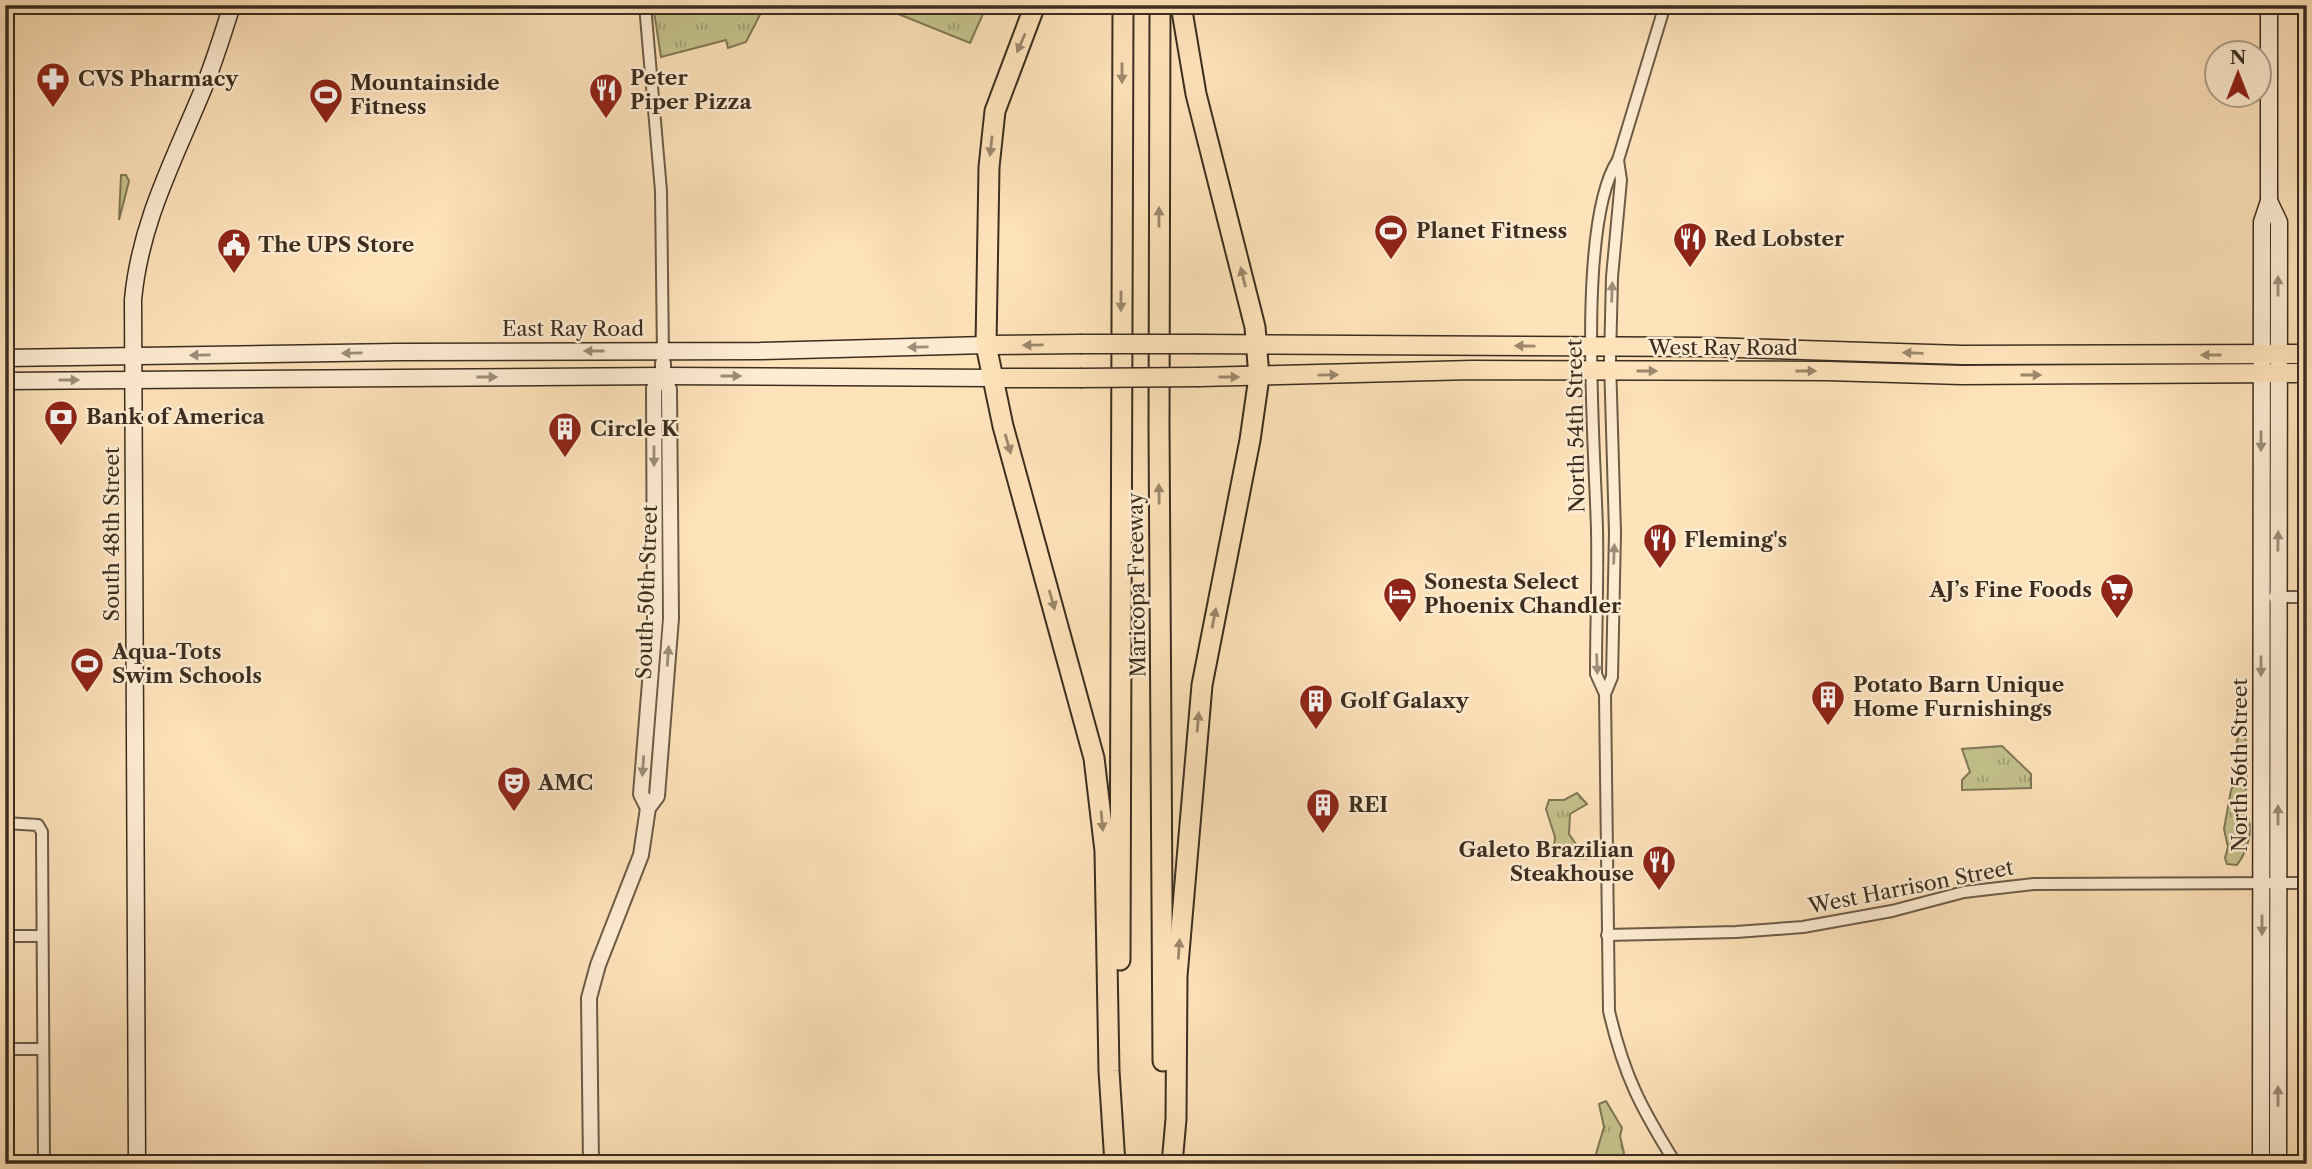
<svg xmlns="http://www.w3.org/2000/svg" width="2312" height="1169" font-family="'Libre Caslon Text',serif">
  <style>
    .grass { fill: url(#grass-tufts); stroke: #807856; stroke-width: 2 }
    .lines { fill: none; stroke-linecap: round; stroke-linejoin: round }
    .minor-casing { stroke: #6c5b46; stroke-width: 14 }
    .tertiary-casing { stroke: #6c5b46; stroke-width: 18 }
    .secondary-casing { stroke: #3b2e20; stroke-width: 19 }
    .primary-casing { stroke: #3b2e20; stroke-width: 21 }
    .motorway-casing { stroke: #3b2e20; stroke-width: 23 }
    .minor { stroke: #feecd2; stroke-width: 10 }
    .tertiary { stroke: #feecd2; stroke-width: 14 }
    .secondary { stroke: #feecd2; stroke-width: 16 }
    .primary { stroke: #fee2b9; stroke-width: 18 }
    .motorway { stroke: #fee2b9; stroke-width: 19 }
    .primary-bridge-casing { stroke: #3b2e20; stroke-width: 21; stroke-linecap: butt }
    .primary-bridge { stroke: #fee2b9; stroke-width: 18 }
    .oneway { fill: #9c886c }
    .oneway2 { fill: #9c8d79 }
    .labels { text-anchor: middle; stroke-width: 5; stroke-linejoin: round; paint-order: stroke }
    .poi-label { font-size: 21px; font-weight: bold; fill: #3b2e20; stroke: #feecd2; text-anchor: start }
    .street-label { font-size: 21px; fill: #3b2e20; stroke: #feecd2 }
  </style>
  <defs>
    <pattern id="grass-tufts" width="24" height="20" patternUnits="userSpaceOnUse" patternTransform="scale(1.75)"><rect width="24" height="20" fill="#c4c28c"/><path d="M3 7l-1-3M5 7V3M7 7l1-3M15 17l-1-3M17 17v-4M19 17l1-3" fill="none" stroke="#a09e72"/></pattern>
  </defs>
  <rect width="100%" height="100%" fill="#fee2b9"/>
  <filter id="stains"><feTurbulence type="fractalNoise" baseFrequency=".00286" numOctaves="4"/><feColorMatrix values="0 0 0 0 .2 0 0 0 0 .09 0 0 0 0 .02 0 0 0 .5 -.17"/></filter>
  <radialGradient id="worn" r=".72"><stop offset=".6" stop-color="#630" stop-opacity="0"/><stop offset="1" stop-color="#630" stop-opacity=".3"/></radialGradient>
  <g class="grass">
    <polygon points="653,5 765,5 746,42 728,48 726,40 661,57"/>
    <polygon points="876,5 987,5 970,43"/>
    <polygon points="121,175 126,175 129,181 119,220"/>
    <path d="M2238,736h6l4,9 -3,66c10,17 3,39 -8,54l-10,-1 -2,-6 3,-11 -4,-18 7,-39 6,-11 -2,-25z"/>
    <polygon points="2002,746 2031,774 2031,788 1962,790 1962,780 1970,772 1962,749"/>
    <polygon points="1577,793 1587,804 1570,814 1569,834 1586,859 1553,857 1555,837 1546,809 1549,800 1564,800"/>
    <polygon points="1606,1101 1622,1128 1620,1136 1624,1153 1616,1164 1593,1164 1604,1127 1599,1104"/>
  </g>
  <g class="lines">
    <g class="minor-casing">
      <g id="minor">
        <polyline points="645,5 661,191 663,355"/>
        <path d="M1665,5l-47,155c-42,63 -23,287 -21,370 1,48 -1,96 -1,144l9,20 4,317c15,65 32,97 67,153"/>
        <polyline points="2274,597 2307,597"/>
        <polyline points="1605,694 1612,677 1615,533 1610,360 1612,277 1621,180 1618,160"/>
        <polyline points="5,823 38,825 42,832 44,1164"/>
        <polyline points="1607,935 1736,932 1803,927 1892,911 1964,892 2034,884 2307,883"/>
        <polyline points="5,936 42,936"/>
        <polyline points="5,1049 43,1049"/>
      </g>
    </g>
    <g class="tertiary-casing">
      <g id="tertiary">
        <polyline points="648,808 641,794 655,620 654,388 663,376"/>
        <polyline points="591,1164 589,998 598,965 641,855 648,808 657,796 671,618 669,389 663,376 663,363"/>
      </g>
    </g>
    <g class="secondary-casing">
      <g id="secondary">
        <polyline points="2269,201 2279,222 2278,1164"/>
        <polyline points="5,358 398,352 760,351 986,345"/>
        <polyline points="5,381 663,376 991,378"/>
        <path d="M137,1164l-4,-864c7,-78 42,-142 71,-213 11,-27 19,-54 28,-82"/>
        <polyline points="2261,1164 2262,222 2269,201 2269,5"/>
      </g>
    </g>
    <g class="primary-casing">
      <g id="primary">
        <polyline points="1199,344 1705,347 1963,355 2307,354"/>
        <polyline points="986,345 1080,344"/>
        <polyline points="1199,377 1472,370 1827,371 1962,375 2307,373"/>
        <polyline points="991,378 1080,378"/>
      </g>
    </g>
    <g class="motorway-casing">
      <g id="motorway">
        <polyline points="1035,5 995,111 989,167 986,345 1003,426 1094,758 1105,851 1109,1071 1115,1164"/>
        <polyline points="1160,5 1159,426 1163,1061"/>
        <polyline points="1120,960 1123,5"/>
        <polyline points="1172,1164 1176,1119 1177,976 1202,685 1250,440 1259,377 1255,327 1196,94 1181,5"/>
      </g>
    </g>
    <use href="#minor" class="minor"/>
    <use href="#tertiary" class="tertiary"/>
    <use href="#secondary" class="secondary"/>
    <use href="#primary" class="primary"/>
    <use href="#motorway" class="motorway"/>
    <g class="primary-bridge-casing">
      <g id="primary-bridge">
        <polyline points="1080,344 1199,344"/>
        <polyline points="1080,378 1199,377"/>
      </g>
    </g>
    <use href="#primary-bridge" class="primary-bridge"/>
  </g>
  <defs><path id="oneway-solid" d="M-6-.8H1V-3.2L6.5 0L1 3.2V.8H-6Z" transform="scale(1.75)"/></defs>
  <g class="oneway">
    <use href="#oneway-solid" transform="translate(1021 43) rotate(114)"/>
    <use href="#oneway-solid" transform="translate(1122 73) rotate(90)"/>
    <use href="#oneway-solid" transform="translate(991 146) rotate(96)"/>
    <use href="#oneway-solid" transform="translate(1159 217) rotate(-90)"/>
    <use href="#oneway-solid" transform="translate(1243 277) rotate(-104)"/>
    <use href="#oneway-solid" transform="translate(1121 301) rotate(90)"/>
    <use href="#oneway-solid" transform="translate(1033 345) rotate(179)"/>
    <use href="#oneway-solid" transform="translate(1525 346) rotate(-179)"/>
    <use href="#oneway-solid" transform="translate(1913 353) rotate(-178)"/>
    <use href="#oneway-solid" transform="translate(2211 355) rotate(180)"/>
    <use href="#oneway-solid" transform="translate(1647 371)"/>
    <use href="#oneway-solid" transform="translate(1806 371)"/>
    <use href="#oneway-solid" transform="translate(1328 375) rotate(-1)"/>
    <use href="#oneway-solid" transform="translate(2031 375)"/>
    <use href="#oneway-solid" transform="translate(1229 377)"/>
    <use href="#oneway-solid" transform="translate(1008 444) rotate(74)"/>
    <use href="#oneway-solid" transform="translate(1159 494) rotate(-91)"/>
    <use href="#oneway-solid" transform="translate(1052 600) rotate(74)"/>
    <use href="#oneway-solid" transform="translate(1214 618) rotate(-79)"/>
    <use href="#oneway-solid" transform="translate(1198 722) rotate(-85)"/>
    <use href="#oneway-solid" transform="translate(1102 821) rotate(85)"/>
    <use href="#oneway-solid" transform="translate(1179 949) rotate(-86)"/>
  </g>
  <g class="oneway2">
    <use href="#oneway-solid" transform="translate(2278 286) rotate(-90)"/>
    <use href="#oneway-solid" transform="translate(1612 292) rotate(-88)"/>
    <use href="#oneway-solid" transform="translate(918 347) rotate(179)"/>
    <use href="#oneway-solid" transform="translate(594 351) rotate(180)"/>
    <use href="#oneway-solid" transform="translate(352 353) rotate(179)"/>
    <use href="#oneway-solid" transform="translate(200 355) rotate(179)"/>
    <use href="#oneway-solid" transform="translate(731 376)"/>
    <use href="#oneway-solid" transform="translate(487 377)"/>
    <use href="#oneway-solid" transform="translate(69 380)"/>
    <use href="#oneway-solid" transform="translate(2261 441) rotate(90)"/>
    <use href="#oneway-solid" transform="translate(654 456) rotate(90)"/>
    <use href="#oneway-solid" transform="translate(2278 541) rotate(-89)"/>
    <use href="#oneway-solid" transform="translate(1614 554) rotate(-88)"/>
    <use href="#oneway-solid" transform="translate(668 656) rotate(-86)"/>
    <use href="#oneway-solid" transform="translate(1597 664) rotate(88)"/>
    <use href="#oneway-solid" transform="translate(2261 666) rotate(90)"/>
    <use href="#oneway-solid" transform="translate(643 766) rotate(94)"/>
    <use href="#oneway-solid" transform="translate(2278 815) rotate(-90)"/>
    <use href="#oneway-solid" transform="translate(2262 925) rotate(90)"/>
    <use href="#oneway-solid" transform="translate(2278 1096) rotate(-90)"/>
  </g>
  <defs>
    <g id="pharmacy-pin" transform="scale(1.75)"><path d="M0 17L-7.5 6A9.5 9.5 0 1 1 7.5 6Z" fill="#8f2418" stroke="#feecd2"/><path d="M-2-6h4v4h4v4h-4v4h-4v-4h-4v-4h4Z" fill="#fff"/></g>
    <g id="restaurant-pin" transform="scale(1.75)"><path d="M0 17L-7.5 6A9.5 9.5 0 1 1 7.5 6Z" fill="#8f2418" stroke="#feecd2"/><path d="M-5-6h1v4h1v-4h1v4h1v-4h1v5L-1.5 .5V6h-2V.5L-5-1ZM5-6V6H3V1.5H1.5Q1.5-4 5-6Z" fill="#fff"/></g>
    <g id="stadium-pin" transform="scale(1.75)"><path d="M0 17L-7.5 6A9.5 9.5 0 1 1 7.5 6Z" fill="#8f2418" stroke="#feecd2"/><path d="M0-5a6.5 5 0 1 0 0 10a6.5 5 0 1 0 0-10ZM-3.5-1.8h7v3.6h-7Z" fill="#fff"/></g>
    <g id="civic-pin" transform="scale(1.75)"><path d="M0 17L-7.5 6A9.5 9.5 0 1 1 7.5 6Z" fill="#8f2418" stroke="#feecd2"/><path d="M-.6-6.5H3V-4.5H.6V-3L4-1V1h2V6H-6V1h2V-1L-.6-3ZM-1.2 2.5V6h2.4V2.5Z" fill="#fff"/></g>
    <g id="bank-pin" transform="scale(1.75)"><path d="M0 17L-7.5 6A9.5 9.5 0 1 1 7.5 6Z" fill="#8f2418" stroke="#feecd2"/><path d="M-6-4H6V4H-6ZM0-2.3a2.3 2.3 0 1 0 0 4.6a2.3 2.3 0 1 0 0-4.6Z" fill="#fff"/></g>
    <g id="building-pin" transform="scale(1.75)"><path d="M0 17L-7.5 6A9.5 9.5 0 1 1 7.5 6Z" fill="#8f2418" stroke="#feecd2"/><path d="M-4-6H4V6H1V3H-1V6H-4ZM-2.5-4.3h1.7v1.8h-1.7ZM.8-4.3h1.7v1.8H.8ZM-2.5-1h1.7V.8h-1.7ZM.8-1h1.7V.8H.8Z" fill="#fff"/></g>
    <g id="supermarket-pin" transform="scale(1.75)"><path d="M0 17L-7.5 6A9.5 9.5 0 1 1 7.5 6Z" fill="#8f2418" stroke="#feecd2"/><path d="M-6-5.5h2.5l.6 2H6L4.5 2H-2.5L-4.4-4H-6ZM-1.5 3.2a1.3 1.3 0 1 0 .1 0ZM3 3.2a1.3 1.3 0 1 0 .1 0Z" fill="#fff"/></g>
    <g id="hotel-pin" transform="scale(1.75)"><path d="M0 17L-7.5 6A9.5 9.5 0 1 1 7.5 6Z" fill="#8f2418" stroke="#feecd2"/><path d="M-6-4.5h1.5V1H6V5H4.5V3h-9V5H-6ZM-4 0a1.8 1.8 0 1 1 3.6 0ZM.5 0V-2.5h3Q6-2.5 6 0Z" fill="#fff"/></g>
    <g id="theatre-pin" transform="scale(1.75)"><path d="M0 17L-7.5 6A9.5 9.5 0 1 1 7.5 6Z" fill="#8f2418" stroke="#feecd2"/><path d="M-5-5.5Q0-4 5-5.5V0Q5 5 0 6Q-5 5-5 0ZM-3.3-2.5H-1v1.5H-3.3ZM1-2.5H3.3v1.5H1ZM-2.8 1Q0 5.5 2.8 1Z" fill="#fff"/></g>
  </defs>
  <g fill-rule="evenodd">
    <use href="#pharmacy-pin" x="53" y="79"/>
    <use href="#restaurant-pin" x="606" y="90"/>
    <use href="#stadium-pin" x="326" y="95"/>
    <use href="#stadium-pin" x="1391" y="231"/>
    <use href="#restaurant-pin" x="1690" y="239"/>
    <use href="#civic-pin" x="234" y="245"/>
    <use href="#bank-pin" x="61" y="417"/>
    <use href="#building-pin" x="565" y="429"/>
    <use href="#restaurant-pin" x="1660" y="540"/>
    <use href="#supermarket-pin" x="2117" y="590"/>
    <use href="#hotel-pin" x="1400" y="594"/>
    <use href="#stadium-pin" x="87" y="664"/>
    <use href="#building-pin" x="1828" y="697"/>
    <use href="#building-pin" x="1316" y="701"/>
    <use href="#theatre-pin" x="514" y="783"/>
    <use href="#building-pin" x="1323" y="805"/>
    <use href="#restaurant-pin" x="1659" y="862"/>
  </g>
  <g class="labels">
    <g class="poi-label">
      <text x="630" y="85">Peter<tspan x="630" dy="24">Piper Pizza</tspan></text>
      <text x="78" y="86">CVS Pharmacy</text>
      <text x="350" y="90">Mountainside<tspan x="350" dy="24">Fitness</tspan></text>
      <text x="1416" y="238">Planet Fitness</text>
      <text x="1714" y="246">Red Lobster</text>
      <text x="258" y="252">The UPS Store</text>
      <text x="86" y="424">Bank of America</text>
      <text x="590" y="436">Circle K</text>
      <text x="1684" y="547">Fleming's</text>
      <text x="1424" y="589">Sonesta Select<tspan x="1424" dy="24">Phoenix Chandler</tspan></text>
      <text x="2092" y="597" text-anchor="end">AJ’s Fine Foods</text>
      <text x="112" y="659">Aqua-Tots<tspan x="112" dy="24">Swim Schools</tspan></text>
      <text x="1853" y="692">Potato Barn Unique<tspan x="1853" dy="24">Home Furnishings</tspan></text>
      <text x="1340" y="708">Golf Galaxy</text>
      <text x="538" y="790">AMC</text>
      <text x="1348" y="812">REI</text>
      <text x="1634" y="857" text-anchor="end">Galeto Brazilian<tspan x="1634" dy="24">Steakhouse</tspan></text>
    </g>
    <g class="street-label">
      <text x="573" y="336">East Ray Road</text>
      <text x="1723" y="355">West Ray Road</text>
      <text transform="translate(1576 426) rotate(-91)" y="7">North 54th Street</text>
      <text transform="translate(112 534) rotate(-90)" y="7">South 48th Street</text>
      <text transform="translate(1137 585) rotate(-91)" y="7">Maricopa Freeway</text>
      <text transform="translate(647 592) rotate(-88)" y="7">South 50th Street</text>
      <text transform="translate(2240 765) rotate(-90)" y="7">North 56th Street</text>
      <text transform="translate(1911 887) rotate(-11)" y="7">West Harrison Street</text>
    </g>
  </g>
  <rect width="2312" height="1169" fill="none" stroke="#fee2b9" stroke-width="28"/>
  <rect x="7" y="7" width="2298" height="1155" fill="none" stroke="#3b2e20" stroke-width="3.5"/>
  <rect x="14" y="14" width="2284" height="1141" fill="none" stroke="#3b2e20" stroke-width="2"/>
  <g transform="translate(2238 74)"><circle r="33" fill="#feecd2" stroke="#b0a08b" stroke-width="2"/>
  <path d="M0-5L12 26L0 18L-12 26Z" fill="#8f2418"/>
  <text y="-10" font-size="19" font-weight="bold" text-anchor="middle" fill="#3b2e20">N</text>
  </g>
  <rect width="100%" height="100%" filter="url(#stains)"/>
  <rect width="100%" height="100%" fill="url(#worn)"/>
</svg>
